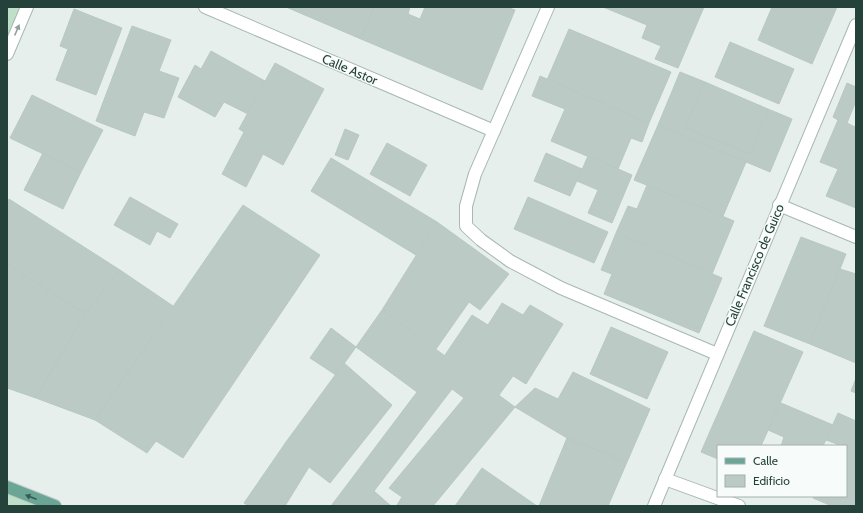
<svg xmlns="http://www.w3.org/2000/svg" width="863" height="513" font-family="Cabin,sans-serif">
  <style>
    .green { fill: #bfe0c8 }
    .building { fill: #bbcac4; stroke: #b8c9c2 }
    .lines { fill: none; stroke-linecap: round; stroke-linejoin: round }
    .minor-casing { stroke: #a8b8b2; stroke-width: 14 }
    .major-casing { stroke: #c2cac8; stroke-width: 14 }
    .minor { stroke: #fff; stroke-width: 12 }
    .major { stroke: #6aa596; stroke-width: 12 }
    .oneway { fill: #92a09c }
    .oneway2 { fill: #365b51 }
    .labels { text-anchor: middle; stroke-width: 3; stroke-linejoin: round; paint-order: stroke }
    .street-label { font-size: 13px; fill: #24423a; stroke: #f7fbf9 }
  </style>
  <rect width="100%" height="100%" fill="#e6efeb"/>
  <g class="green">
    <polygon points="7,7 27,7 7,54"/>
    <polygon points="7,487 55,506 7,506"/>
  </g>
  <g class="building">
    <polygon points="286,7 374,7 361,39"/>
    <polygon points="374,7 410,7 408,14 420,19 425,7 507,7 515,10 482,90 361,39"/>
    <polygon points="603,7 704,7 678,68 655,59 661,46 642,38 647,25"/>
    <polygon points="772,7 837,7 812,64 758,40"/>
    <polygon points="74,9 122,28 96,95 56,80 68,49 60,46"/>
    <polygon points="132,26 171,40 159,71 179,78 164,118 144,112 135,136 96,121"/>
    <polygon points="569,29 671,72 649,123 547,80"/>
    <polygon points="730,42 794,69 779,104 715,77"/>
    <polygon points="211,51 265,81 248,114 224,102 215,117 178,97 195,65 201,69"/>
    <polygon points="275,63 324,89 283,165 263,154 246,187 222,174 244,132 239,129"/>
    <polygon points="680,72 705,82 685,127 750,154 768,109 792,119 770,172 658,125"/>
    <polygon points="540,76 649,123 642,142 631,138 618,169 551,141 565,109 532,96"/>
    <polygon points="705,82 768,109 750,154 685,127"/>
    <polygon points="847,83 856,87 856,101 847,123 855,127 856,124 856,208 826,196 838,169 820,162 838,120 833,117"/>
    <polygon points="32,95 103,130 81,172 10,138"/>
    <polygon points="658,125 746,162 723,216 634,180"/>
    <polygon points="345,129 359,135 348,160 335,155"/>
    <polygon points="387,143 427,165 410,196 370,174"/>
    <polygon points="43,153 81,172 63,209 24,190"/>
    <polygon points="546,153 582,169 570,196 534,181"/>
    <polygon points="588,156 632,175 612,223 588,213 598,190 577,181"/>
    <polygon points="331,158 437,222 416,255 311,191"/>
    <polygon points="647,185 734,221 712,274 616,233 628,206 637,209"/>
    <polygon points="130,197 178,224 170,238 157,231 150,245 114,225"/>
    <polygon points="528,197 608,232 594,263 514,229"/>
    <polygon points="9,199 120,270 85,314 7,264 7,205"/>
    <polygon points="243,205 320,255 183,458 156,441 147,453 95,420"/>
    <polygon points="437,222 509,274 480,310 469,302 436,349 382,310"/>
    <polygon points="616,233 722,278 699,333 604,294 612,274 601,270"/>
    <polygon points="801,237 846,254 810,344 764,326"/>
    <polygon points="7,264 85,314 36,398 7,388"/>
    <polygon points="840,269 856,274 856,363 810,344"/>
    <polygon points="120,270 173,306 95,420 36,398 85,314"/>
    <polygon points="502,303 523,315 530,305 563,324 526,384 513,376 499,395 445,355 472,315 488,325"/>
    <polygon points="382,310 515,407 433,506 399,506 397,505 402,497 389,488 464,398 452,389 374,491 391,506 331,506 417,392 356,347"/>
    <polygon points="611,327 668,352 647,399 590,374"/>
    <polygon points="331,328 356,347 336,375 310,358"/>
    <polygon points="754,331 803,352 761,446 718,446 718,459 701,452"/>
    <polygon points="344,363 392,405 330,483 309,467 285,506 249,506 244,503 286,442"/>
    <polygon points="573,372 650,409 627,462 567,438 515,407 535,388 558,399"/>
    <polygon points="856,378 856,393 851,391"/>
    <polygon points="781,403 833,425 823,446 781,446 784,437 768,430"/>
    <polygon points="838,413 856,421 856,506 832,506 813,498 814,496 846,496 846,446 836,446 837,444 826,440"/>
    <polygon points="567,438 627,462 608,506 539,506"/>
    <polygon points="482,468 537,506 455,506"/>
  </g>
  <g class="lines">
    <g class="minor-casing">
      <g id="minor">
        <polyline points="205,7 494,131"/>
        <polyline points="548,7 475,174 466,206 466,226 481,240 510,261 561,288 717,354"/>
        <polyline points="7,54 27,7"/>
        <polyline points="779,205 856,237"/>
        <polyline points="665,479 739,506"/>
        <polyline points="654,506 856,25"/>
      </g>
    </g>
    <g class="major-casing">
      <polyline id="major" points="7,487 55,506"/>
    </g>
    <use href="#minor" class="minor"/>
    <use href="#major" class="major"/>
  </g>
  <defs><path id="oneway-solid" d="M-6-.8H1V-3.2L6.5 0L1 3.2V.8H-6Z"/></defs>
  <use class="oneway" href="#oneway-solid" transform="translate(17 30) rotate(-67)"/>
  <use class="oneway2" href="#oneway-solid" transform="translate(31 497) rotate(-159)"/>
  <g class="labels">
    <g class="street-label">
      <text transform="translate(350 69) rotate(23)" y="5">Calle Astor</text>
      <text transform="translate(754 265) rotate(-67)" y="5">Calle Francisco de Guico</text>
    </g>
  </g>
  <rect width="863" height="513" fill="none" stroke="#24423a" stroke-width="16"/>
  <rect x="717" y="445" width="130" height="52" fill="#f7fbf9" stroke="#a3b1ad"/>
  <rect x="725" y="458" width="20" height="6" fill="#6aa596" stroke="#a3b1ad"/>
  <text x="753" y="465" font-size="12" fill="#24423a">Calle</text>
  <rect x="725" y="475" width="20" height="12" fill="#bbcac4" stroke="#a3b1ad"/>
  <text x="753" y="485" font-size="12" fill="#24423a">Edificio</text>
</svg>
